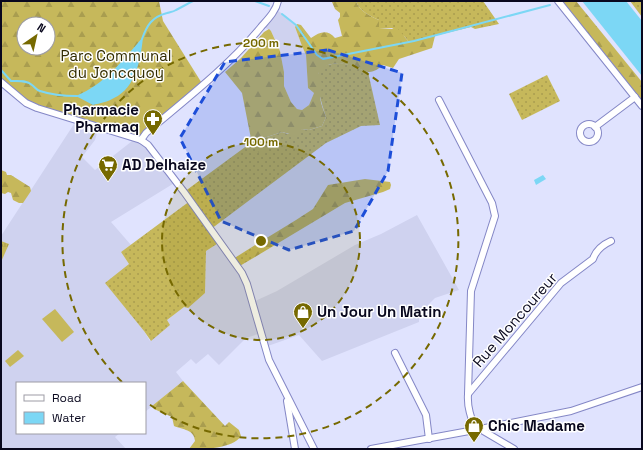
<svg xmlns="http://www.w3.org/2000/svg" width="643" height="450" font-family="'Space Grotesk',sans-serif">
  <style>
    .built { fill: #cfd2ef }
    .grass { fill: url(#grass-dots) }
    .forest { fill: url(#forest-firs); fill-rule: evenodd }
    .park { fill: url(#park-tufts) }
    .pitch { fill: #c6b85b }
    .water { fill: #7cd7f5 }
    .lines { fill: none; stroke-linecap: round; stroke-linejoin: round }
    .stream { stroke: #7cd7f5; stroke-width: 2 }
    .minor-casing { stroke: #8487c6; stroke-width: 8 }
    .minor { stroke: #fff; stroke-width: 6 }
    .marked { fill: #1d4ed8; fill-opacity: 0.2; stroke: #1d4ed8; stroke-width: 3; stroke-dasharray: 8 5; stroke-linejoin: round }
    .ring { fill: none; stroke: #766900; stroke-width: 2; stroke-dasharray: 7 5 }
    .labels { text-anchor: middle; stroke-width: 3; stroke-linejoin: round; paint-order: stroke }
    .park-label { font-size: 15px; fill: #312b00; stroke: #fff }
    .poi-label { font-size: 15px; font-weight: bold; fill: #09081e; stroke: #fff; text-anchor: start }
    .street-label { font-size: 15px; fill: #09081e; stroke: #fff }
    .centre { fill: #766900; stroke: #fff; stroke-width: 2 }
    .ring-label { font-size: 12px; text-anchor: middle; font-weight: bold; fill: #766900; stroke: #fff; stroke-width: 3; stroke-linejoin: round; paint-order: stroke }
  </style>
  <defs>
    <pattern id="grass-dots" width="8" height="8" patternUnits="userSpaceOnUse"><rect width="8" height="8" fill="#c6b85b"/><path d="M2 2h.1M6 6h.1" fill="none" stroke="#a99d4f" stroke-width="1.8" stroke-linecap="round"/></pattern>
    <pattern id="forest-firs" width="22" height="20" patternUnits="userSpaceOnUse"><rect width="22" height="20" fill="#c6b85b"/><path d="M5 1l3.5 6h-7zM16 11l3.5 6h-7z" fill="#a99d4f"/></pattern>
    <pattern id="park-tufts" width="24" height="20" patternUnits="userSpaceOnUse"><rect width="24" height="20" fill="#c6b85b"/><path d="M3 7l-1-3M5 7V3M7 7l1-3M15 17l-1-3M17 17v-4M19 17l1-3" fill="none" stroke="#a99d4f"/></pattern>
  </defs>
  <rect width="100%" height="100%" fill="#e0e3fe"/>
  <g class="built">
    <polygon points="275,9 286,16 296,25 295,27 302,46 306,55 308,88 314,93 309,105 302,110 297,109 291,102 284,86 284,72 280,51 271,31 262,26"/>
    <polygon points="74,124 98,130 95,140 82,157 95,170 136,138 141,140 176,182 111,222 131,245 121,252 129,264 144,331 150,341 167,320 184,306 205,293 206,251 220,242 238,267 253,302 277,291 355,245 381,234 417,215 459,290 435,298 419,314 419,322 322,361 299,335 265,347 261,333 246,338 219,365 208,354 196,364 191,359 176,372 183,381 145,412 145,383 17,383 17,433 120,433 115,437 126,449 1,449 1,236"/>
  </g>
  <g class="grass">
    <path d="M356,1h127l16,23 -24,5 -4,-2 -62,15 -4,-5 -13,-9 -13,1v-9c-9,-4 -20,-9 -23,-19z"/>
    <polygon points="630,1 642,1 642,17"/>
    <path d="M339,63l11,2 18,7 12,53 -19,1 -35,17 -115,86 9,13 -14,9 -1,42 -17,15 -4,-1 -17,13 3,5 -19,16 -7,-10 -39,-48 24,-19 -8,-12 69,-51 -6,-9 68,-50v2h13l-1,-6 18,-6 6,2 14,-5 7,1 13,-4 4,-9c-3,-10 -14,-41 -5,-49 4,-4 13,-4 18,-5z"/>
    <polygon points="547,75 560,101 522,120 509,94"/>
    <polygon points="252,247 251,250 251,257 255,257 238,267 233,259"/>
  </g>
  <g class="forest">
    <path d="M1,1h158l4,20 40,64 -62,55 -104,-32 -36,-26zM24,24h24v24h-24z"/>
    <path d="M334,1h22c3,10 14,15 23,19v9h19l11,13 26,-6 -3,12 -33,11 -6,9 -10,-3c-4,3 -8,7 -14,7 -4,0 -8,-3 -12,-4 -13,-6 -32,-8 -39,6l5,12c-6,11 -1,19 3,31l-4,9 -13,4 -7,-1 -5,7 -15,-4 -18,6 1,6 -1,7 -5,2 -7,-9 -10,-51 -17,-21 16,-14 23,-26 5,-3 2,2 9,20 4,21v14l7,16 6,7 5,1 7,-5 5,-12 -6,-5 -2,-33 -4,-9 -7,-19 2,-3 4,1 10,13c9,-6 16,-9 24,0l7,-2 -4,-16 2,-3v-4l-5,-4 -3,-7z"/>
    <polygon points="558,1 576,1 642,82 642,106"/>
    <polygon points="1,170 6,172 7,175 11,175 30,187 31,191 23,203 19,203 13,200 11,193 8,192 5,194 1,193"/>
    <polygon points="365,179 390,182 391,185 390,189 383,192 345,203 255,257 251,257 249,254 252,247 296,220 313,209 328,185"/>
    <path d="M183,381l42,45 4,-4 10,8 2,6c-8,13 -38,13 -52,13l6,-8c-1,-12 -12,-11 -21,-15l-2,-9 -18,-8 -2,-3z"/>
  </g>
  <polygon class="park" points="1,241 9,244 1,262"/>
  <g class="pitch">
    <polygon points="55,309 74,332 62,342 42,319"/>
    <polygon points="18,350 24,356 10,367 5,361"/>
  </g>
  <g class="water">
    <polygon points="582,1 626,1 642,21 642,76"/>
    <path d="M143,37c-2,21 -7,51 -29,61 -6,4 -14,5 -21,7l-17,-9c29,-12 47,-36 67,-59z"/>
    <polygon points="543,175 546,179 536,185 534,180"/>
  </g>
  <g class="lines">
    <g class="stream">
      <polyline points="255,1 269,6"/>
      <polyline points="282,14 296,25 317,55 323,59 414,41 550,5"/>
      <path d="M142,39c5,-14 10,-22 25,-26 3,-1 6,-1 9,-3 6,-3 11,-6 17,-9"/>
      <path d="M1,70l10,11c7,0 16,-1 21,4 3,2 4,5 8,6 12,4 24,5 37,5"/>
    </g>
    <g class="minor-casing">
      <g id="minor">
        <polyline points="558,1 642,106"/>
        <polyline points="1,82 26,103 37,108 141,140 148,145 184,192 242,273 247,284 269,360 314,449"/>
        <polyline points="439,100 492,203 495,216 471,291 468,394"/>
        <circle cx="589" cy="133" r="9"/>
        <polyline points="595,127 635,97"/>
        <path d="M141,140l5,-7c40,-34 82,-66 115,-106 7,-8 15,-16 17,-26"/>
        <polyline points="395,353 426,415 429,439"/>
        <polyline points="287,401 295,449"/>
        <polyline points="480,429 571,411 642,387"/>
        <path d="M476,430c-5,-12 -9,-23 -8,-36l93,-111 32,-24c3,-9 9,-14 18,-18"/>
        <polyline points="371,449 480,429 514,449"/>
      </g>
    </g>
    <use href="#minor" class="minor"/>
  </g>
  <path class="marked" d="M328,50l74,23 -14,98 -34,60 -65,19 -68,-29 -41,-83 45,-76z"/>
  <circle cx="261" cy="241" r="99" fill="#766900" fill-opacity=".12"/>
  <g class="ring">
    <circle cx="261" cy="241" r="99"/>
    <path d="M122 382A198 198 0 1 1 146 402"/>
  </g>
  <defs>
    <g id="pharmacy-pin" transform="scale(1)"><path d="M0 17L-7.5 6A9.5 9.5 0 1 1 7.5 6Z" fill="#766900" stroke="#fff"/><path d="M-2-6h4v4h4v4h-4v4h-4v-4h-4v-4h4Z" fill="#fff"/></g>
    <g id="supermarket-pin" transform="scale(1)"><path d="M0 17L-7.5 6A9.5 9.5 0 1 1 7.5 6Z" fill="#766900" stroke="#fff"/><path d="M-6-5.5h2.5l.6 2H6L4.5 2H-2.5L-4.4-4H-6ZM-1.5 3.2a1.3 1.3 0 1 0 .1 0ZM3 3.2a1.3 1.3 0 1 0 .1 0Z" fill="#fff"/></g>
    <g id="shop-pin" transform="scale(1)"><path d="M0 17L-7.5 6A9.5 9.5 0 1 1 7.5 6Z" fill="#766900" stroke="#fff"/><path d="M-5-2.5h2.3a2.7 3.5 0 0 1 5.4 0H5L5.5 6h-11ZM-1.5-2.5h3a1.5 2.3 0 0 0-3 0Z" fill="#fff"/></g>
  </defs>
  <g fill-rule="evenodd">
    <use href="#pharmacy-pin" x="153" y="119"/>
    <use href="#supermarket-pin" x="108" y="165"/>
    <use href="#shop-pin" x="303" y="312"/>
    <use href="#shop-pin" x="474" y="426"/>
  </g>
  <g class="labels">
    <g class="park-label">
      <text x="116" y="61">Parc Communal<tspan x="116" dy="17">du Joncquoy</tspan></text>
    </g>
    <g class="poi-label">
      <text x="139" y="115" text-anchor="end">Pharmacie<tspan x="139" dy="17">Pharmaq</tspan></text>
      <text x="122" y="170">AD Delhaize</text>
      <text x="317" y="317">Un Jour Un Matin</text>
      <text x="488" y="431">Chic Madame</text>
    </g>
    <g class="street-label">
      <text transform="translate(515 320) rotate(-49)" y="5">Rue Moncoureur</text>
    </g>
  </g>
  <circle cx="261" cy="241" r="6" class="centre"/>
  <g class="ring-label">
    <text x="261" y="47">200 m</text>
    <text x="261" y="146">100 m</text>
  </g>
  <rect width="643" height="450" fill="none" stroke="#09081e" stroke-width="4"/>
  <rect x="16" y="382" width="130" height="52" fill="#ffffff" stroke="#9d9ca5"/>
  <rect x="24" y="395" width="20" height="6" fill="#ffffff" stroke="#9d9ca5"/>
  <text x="52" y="402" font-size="12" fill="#09081e">Road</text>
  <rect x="24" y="412" width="20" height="12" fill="#7cd7f5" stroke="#9d9ca5"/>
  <text x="52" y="422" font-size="12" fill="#09081e">Water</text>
  <g transform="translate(36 36) rotate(34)"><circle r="19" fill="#ffffff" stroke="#9d9ca5"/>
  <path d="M0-3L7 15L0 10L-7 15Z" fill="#766900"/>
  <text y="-6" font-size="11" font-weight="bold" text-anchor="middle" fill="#09081e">N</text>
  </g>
</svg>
